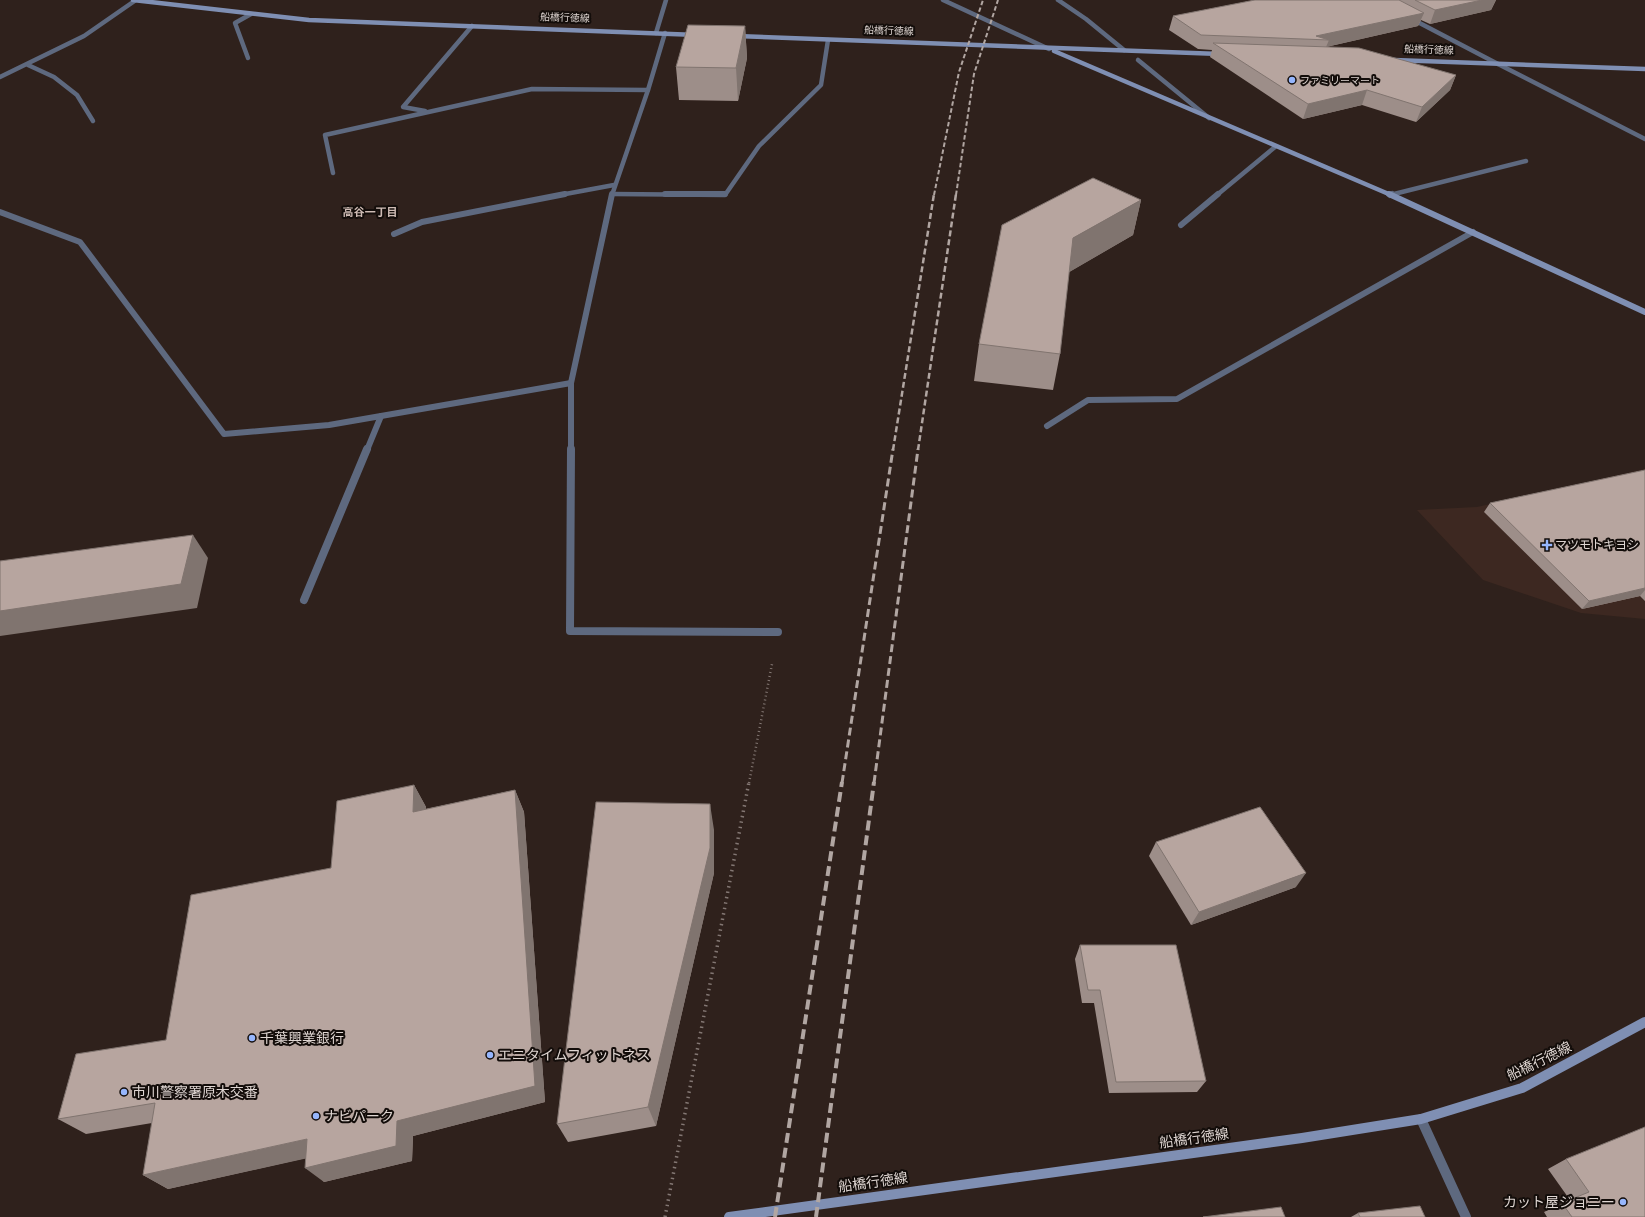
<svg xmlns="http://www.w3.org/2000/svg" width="1645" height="1217" font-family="'Noto Sans','Noto Sans JP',sans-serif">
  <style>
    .built { fill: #3d2821 }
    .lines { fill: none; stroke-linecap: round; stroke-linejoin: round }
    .path-far1 { stroke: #837773; stroke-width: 2.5; stroke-dasharray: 1 3; stroke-linecap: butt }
    .path { stroke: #837773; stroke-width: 3.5; stroke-dasharray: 1.5 4; stroke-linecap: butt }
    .lane-far2 { stroke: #5e697f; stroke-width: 4.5 }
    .lane-far1 { stroke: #5e697f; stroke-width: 6 }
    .lane { stroke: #5e697f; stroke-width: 8 }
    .street-far3 { stroke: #5e697f; stroke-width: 4.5 }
    .street-far2 { stroke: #5e697f; stroke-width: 6 }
    .street-far1 { stroke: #5e697f; stroke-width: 8 }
    .street { stroke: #5e697f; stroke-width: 10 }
    .secondary-far2 { stroke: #7f8fb3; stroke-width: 4.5 }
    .secondary-far1 { stroke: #7f8fb3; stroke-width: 6 }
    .secondary { stroke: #7f8fb3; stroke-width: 10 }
    .rail-far3 { stroke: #b1a6a2; stroke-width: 2; stroke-dasharray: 4.5 2.5; stroke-linecap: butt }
    .rail-far2 { stroke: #b1a6a2; stroke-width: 2.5; stroke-dasharray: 6 3; stroke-linecap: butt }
    .rail-far1 { stroke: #b1a6a2; stroke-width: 3; stroke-dasharray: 8 4; stroke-linecap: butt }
    .rail { stroke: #b1a6a2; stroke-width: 4; stroke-dasharray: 10 5; stroke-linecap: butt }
    .wall { fill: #9d8e89 }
    .shaded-wall { fill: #80746f }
    .building { fill: #b7a59f; stroke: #80746f }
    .poi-dot { fill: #96b6fd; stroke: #130d0a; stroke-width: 1.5 }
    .labels { text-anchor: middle; stroke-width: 4; stroke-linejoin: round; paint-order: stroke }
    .far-street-label { font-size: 10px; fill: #dfd6d2; stroke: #130d0a }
    .far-poi-label { font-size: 10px; fill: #dfd6d2; stroke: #130d0a; text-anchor: start }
    .far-neighbourhood-label { font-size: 11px; font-weight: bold; fill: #cfbcb5; stroke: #130d0a }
    .poi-label { font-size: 12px; fill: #dfd6d2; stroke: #130d0a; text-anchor: start }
    .near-poi-label { font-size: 14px; fill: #dfd6d2; stroke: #130d0a; text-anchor: start }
    .near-street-label { font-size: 14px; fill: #dfd6d2; stroke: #130d0a }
  </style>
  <rect width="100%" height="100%" fill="#2f211c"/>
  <polygon class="built" points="1645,469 1645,619 1581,613 1483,580 1417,510 1477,507"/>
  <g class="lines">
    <polyline class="path-far1" points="749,783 772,664"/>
    <polyline class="path" points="665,1217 749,782"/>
    <g class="lane-far2">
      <polyline points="1058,0 1086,19 1124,50"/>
      <polyline points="248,58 235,23 251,14"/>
      <polyline points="1138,60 1209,118"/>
      <polyline points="1498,64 1645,139"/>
      <polyline points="28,65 54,77 77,95 93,121"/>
      <polyline points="425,111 403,107 472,26"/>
      <polyline points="333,173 325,135 532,89 648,90"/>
      <polyline points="612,194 725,195 759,146 821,85 828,40"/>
      <polyline points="560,195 614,185"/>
      <polyline points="1217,195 1275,147"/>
      <polyline points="1390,195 1526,161"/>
    </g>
    <g class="lane-far1">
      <polyline points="665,194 725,194"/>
      <polyline points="1390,195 1392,194"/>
      <polyline points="1181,225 1218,194"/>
      <polyline points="394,234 422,222 565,194"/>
      <polyline points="1047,426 1088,400 1177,399 1473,232"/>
      <polyline points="367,450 381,416"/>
    </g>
    <polyline class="lane" points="304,600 367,449"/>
    <g class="street-far3">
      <polyline points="943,0 1049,49"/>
      <polyline points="1410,18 1498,64"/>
      <polyline points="656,33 666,0"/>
      <polyline points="0,77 84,36 136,0"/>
      <polyline points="612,195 648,90 665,33"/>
    </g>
    <g class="street-far2">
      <polyline points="0,212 80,242 224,434 329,425 571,383"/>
      <polyline points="571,450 571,383 612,194"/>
    </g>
    <polyline class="street-far1" points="571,449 570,631 778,632"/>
    <polyline class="street" points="1421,1119 1466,1217"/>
    <g class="secondary-far2">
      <polyline points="133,0 309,20 697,35"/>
      <polyline points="736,36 1220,54"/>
      <polyline points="1054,51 1391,195"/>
      <polyline points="1394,60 1645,69"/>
    </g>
    <polyline class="secondary-far1" points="1389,194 1645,312"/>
    <polyline class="secondary" points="729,1217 1302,1138 1421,1119 1522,1088 1645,1022"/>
    <g class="rail-far3">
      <polyline points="934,195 959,72 983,0"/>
      <polyline points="956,195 974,74 998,0"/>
    </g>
    <g class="rail-far2">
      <polyline points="893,450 934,194"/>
      <polyline points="918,450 956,194"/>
    </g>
    <g class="rail-far1">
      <polyline points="842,783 893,449"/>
      <polyline points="874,783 918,449"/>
    </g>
    <g class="rail">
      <polyline points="775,1217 842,782"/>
      <polyline points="816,1217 874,782"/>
    </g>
  </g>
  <g class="wall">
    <polygon points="1255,0 1496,0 1491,10 1430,24 1421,20 1418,26 1326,47 1456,75 1450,90 1416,122 1362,105 1303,119 1210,57 1212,50 1198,49 1169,30 1173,16"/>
    <polygon points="745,26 747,58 738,101 679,100 676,67"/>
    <polygon points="1141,200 1133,235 1069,272 1060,354 1053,390 974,381 979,344"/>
    <polygon points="1645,470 1645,601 1640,596 1582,609 1484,512 1490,503"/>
    <polygon points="414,785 426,807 426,809 515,790 524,812 545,1102 413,1136 412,1161 324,1182 306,1158 168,1189 143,1175 152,1123 86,1134 58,1119 166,1040"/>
    <polygon points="714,830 714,873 656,1126 568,1142 557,1124"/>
    <polygon points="1156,842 1296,887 1191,925 1149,856"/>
    <polygon points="1080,945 1206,1081 1197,1092 1109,1093 1094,1003 1082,1003 1075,959"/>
    <polygon points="1566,1159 1645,1217 1547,1217 1544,1212 1570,1200 1548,1169"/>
    <polygon points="1358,1213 1425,1217 1351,1217"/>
  </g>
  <g class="shaded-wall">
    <polygon points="1482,0 1496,0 1491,10 1430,24 1435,10"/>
    <polygon points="1424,13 1418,26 1326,47 1329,40 1316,36"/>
    <polygon points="745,26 747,58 738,101 736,68"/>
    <polygon points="1456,75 1450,90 1416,122 1422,107"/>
    <polygon points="1367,90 1362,105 1303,119 1308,104"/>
    <polygon points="1141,200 1133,235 1066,274 1073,238"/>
    <polygon points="193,535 208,558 197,608 0,636 0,611"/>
    <polygon points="1645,588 1645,590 1640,596 1582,609 1589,601"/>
    <polygon points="414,785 426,807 425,834 413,812"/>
    <polygon points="515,790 524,812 545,1102 413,1136 412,1161 324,1182 305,1168 397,1121"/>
    <polygon points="710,804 714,830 714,873 656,1126 648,1107"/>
    <polygon points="1306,873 1296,887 1191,925 1199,912"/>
    <polygon points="307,1139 326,1154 168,1189 143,1175"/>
  </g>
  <g class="building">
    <polygon points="1255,0 1399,0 1424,13 1316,36 1329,40 1201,35 1173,16"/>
    <polygon points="1415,0 1482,0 1435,10"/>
    <polygon points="688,25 745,26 736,68 676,67"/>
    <polygon points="1213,43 1359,48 1456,75 1422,107 1367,90 1308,104"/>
    <polygon points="1093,178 1141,200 1073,238 1060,354 979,344 1002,225"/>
    <polygon points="1645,470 1645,588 1589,601 1490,503"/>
    <polygon points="193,535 181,584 0,611 0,561"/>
    <polygon points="414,785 413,812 515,790 535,1086 397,1121 396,1146 305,1168 307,1139 143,1175 155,1103 58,1119 76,1054 166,1040 191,895 331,868 337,801"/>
    <polygon points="596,802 710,804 710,848 648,1107 557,1124"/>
    <polygon points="1260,807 1306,873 1199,912 1156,842"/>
    <polygon points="1080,945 1176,945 1206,1081 1116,1082 1100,990 1088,990"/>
    <polygon points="1645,1127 1645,1217 1572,1217 1562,1203 1589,1192 1566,1159"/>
    <polygon points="1420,1206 1425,1217 1360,1217 1358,1213"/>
    <polygon points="1281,1207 1285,1217 1203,1217"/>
  </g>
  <g class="poi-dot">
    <circle cx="1292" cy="80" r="4"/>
    <path d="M1545 539h4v4h4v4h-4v4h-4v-4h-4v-4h4z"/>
    <circle cx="252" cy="1038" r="4"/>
    <circle cx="490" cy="1055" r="4"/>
    <circle cx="124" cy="1092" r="4"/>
    <circle cx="316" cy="1116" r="4"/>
    <circle cx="1623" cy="1202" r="4"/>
  </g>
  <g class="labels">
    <g class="far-street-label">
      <text transform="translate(565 17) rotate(2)" y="4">船橋行徳線</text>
      <text transform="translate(889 30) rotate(2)" y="4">船橋行徳線</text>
      <text transform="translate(1429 49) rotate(2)" y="4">船橋行徳線</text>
    </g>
    <g class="far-poi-label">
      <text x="1300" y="84">ファミリーマート</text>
    </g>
    <g class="far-neighbourhood-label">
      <text x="370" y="216">高谷一丁目</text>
    </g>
    <g class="poi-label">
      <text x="1555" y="549">マツモトキヨシ</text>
    </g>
    <g class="near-poi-label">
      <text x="260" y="1043">千葉興業銀行</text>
      <text x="498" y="1060">エニタイムフィットネス</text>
      <text x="132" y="1097">市川警察署原木交番</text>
      <text x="324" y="1121">ナビパーク</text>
      <text x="1615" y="1207" text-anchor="end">カット屋ジョニー</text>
    </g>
    <g class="near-street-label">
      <text transform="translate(1539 1061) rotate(-26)" y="5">船橋行徳線</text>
      <text transform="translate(1194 1138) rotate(-8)" y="5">船橋行徳線</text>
      <text transform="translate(873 1182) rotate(-8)" y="5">船橋行徳線</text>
    </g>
  </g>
</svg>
